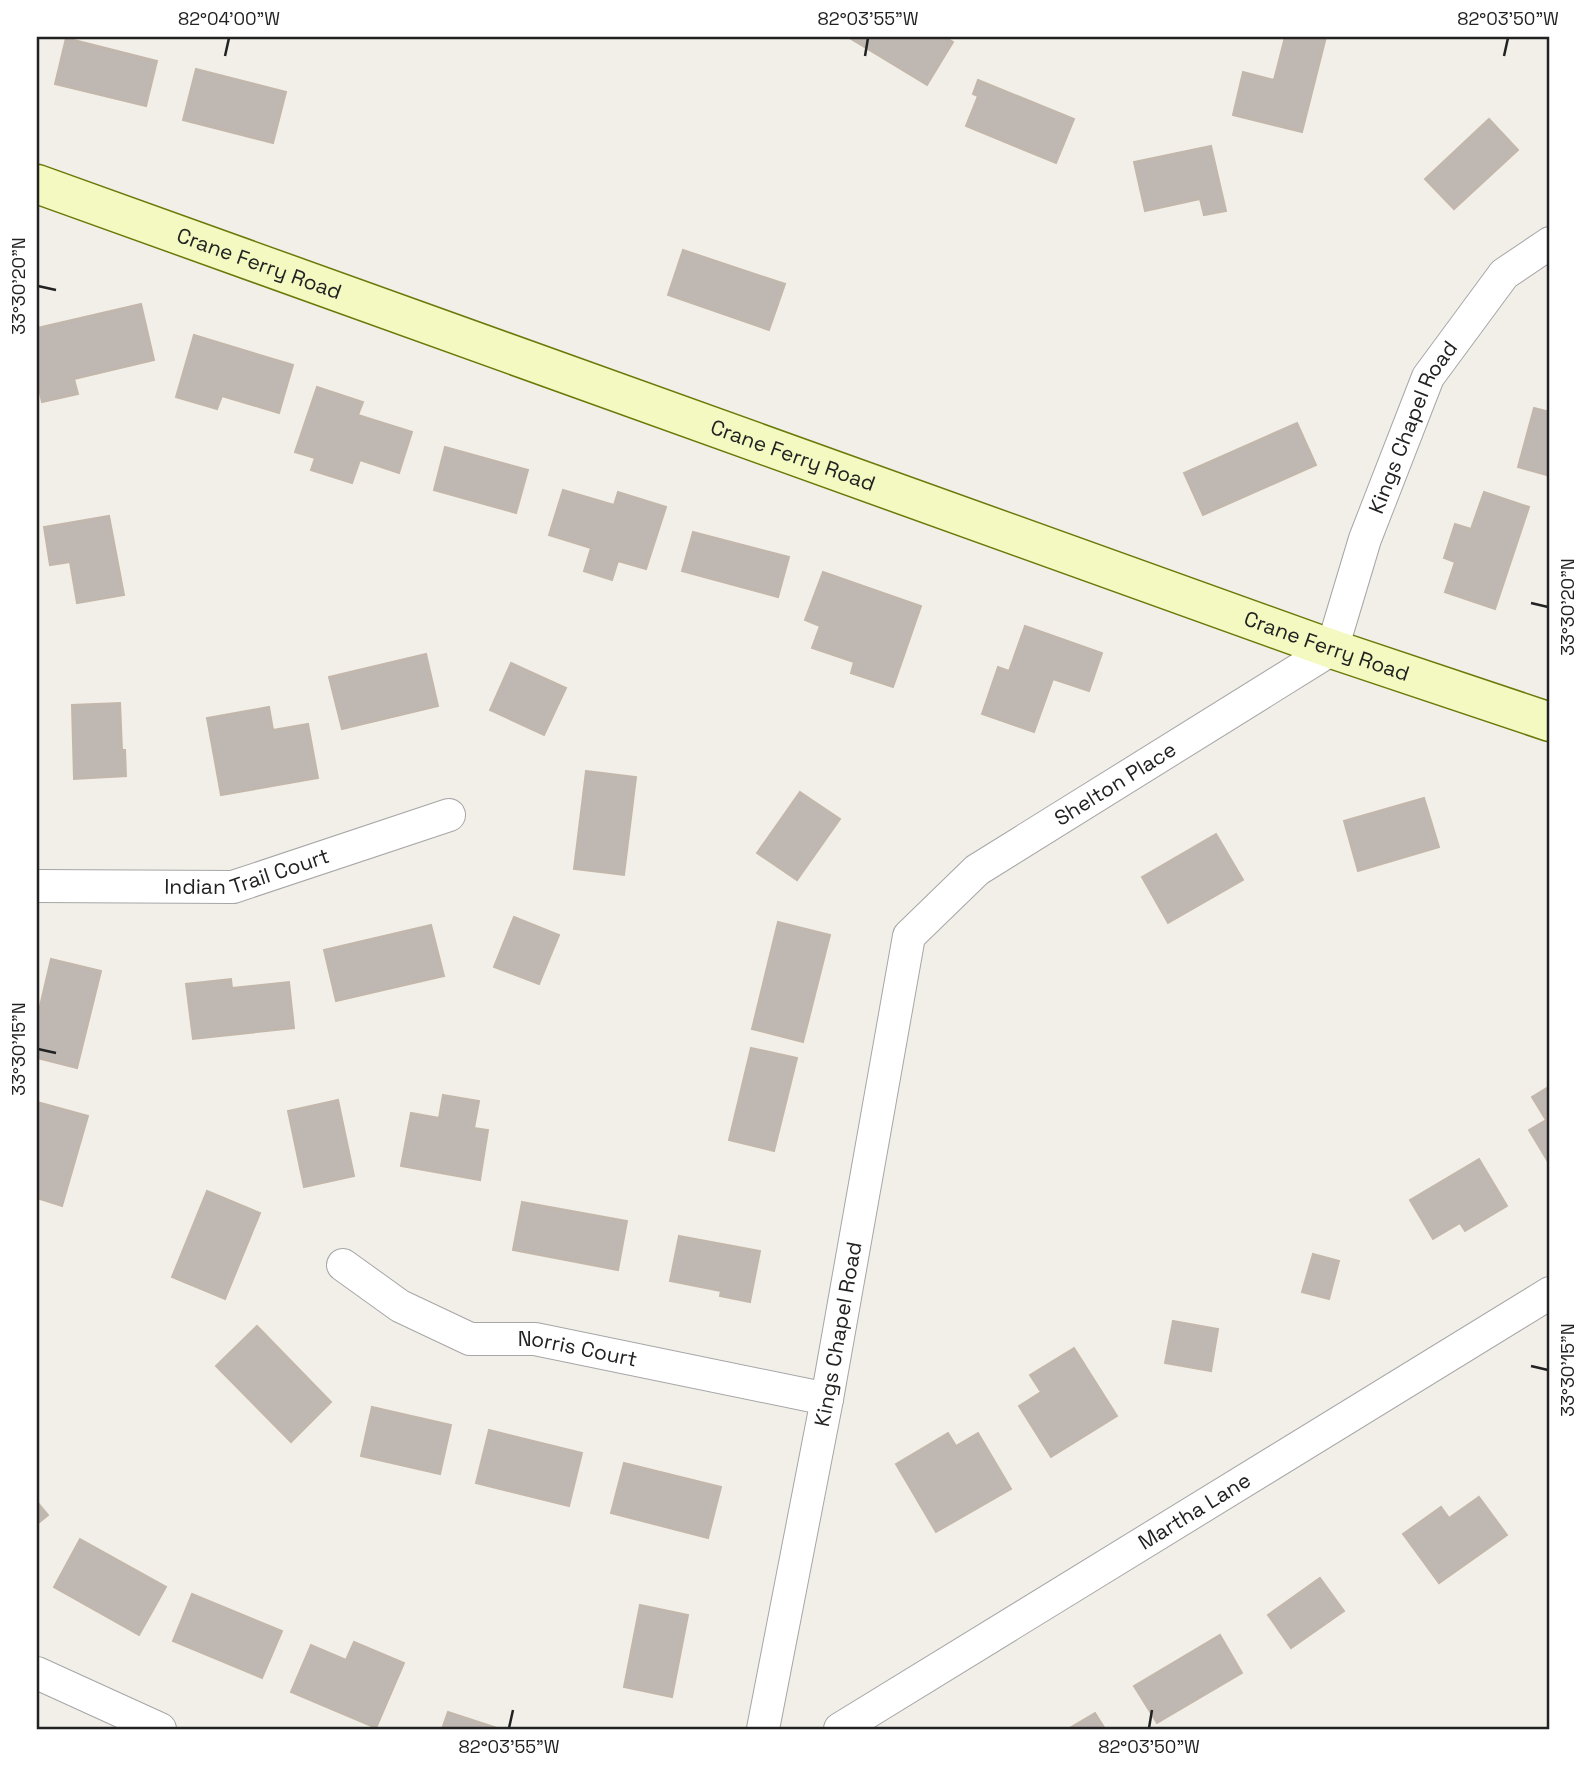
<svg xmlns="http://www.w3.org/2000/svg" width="1587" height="1766" font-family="'Space Grotesk',sans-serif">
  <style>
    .building { fill: #bfb8b2; stroke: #c3b7ab; stroke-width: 2 }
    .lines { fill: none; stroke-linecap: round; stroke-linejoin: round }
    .street-casing { stroke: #a6a6a6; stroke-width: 34 }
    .secondary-casing { stroke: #687a07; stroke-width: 41 }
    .street { stroke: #fff; stroke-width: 32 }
    .secondary { stroke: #f3f9c0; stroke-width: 38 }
    .ticks { fill: none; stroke: #222; stroke-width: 2.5 }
    .labels { text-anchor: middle; stroke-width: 7; stroke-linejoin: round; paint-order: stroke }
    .street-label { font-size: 21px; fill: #222; stroke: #fff }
    .neatline { fill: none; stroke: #222; stroke-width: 2.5 }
    .ticks-label { font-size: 18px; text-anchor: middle; fill: #222 }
  </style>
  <rect width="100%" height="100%" fill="#f2efe9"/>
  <g class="building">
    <polygon points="848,37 945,37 953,42 927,85"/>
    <polygon points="1285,37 1326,37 1302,132 1233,115 1243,72 1274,80"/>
    <polygon points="66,38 157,61 146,106 55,84"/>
    <polygon points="196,69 286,92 273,143 183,120"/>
    <polygon points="978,80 1074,119 1056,163 966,126 978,96 973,94"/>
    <polygon points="1489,119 1518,150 1454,209 1425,179"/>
    <polygon points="1211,146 1226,211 1204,215 1200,199 1145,211 1134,162"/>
    <polygon points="683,250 785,284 769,330 668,295"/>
    <polygon points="141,304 154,360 74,379 78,394 42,402 37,380 37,328"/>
    <polygon points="194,335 293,365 279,413 222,396 217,409 176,397"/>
    <polygon points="317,387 363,402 358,415 412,432 399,473 360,460 352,483 311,470 315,458 295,452"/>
    <polygon points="1534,408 1550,412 1550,476 1518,467"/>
    <polygon points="1297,423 1316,465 1203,515 1184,473"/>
    <polygon points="445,447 528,470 516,513 434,490"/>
    <polygon points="563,490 614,505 618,492 666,507 646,569 618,561 612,580 584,571 591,548 549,535"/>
    <polygon points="1484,492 1529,507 1495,609 1445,592 1455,562 1444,558 1455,524 1471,529"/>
    <polygon points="109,516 124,595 77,603 70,562 50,565 44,527"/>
    <polygon points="693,532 789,557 778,597 682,571"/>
    <polygon points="823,572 921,606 893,687 851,673 854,662 812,648 820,626 805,620"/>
    <polygon points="1025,626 1102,653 1089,691 1053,679 1034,732 982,714 998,667 1009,671"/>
    <polygon points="426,654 438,706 342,729 329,677"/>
    <polygon points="511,663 566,688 544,735 490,710"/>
    <polygon points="120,703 122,750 125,750 126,776 74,779 72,705"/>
    <polygon points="269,707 273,730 308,724 318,778 221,795 207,718"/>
    <polygon points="586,771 636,777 624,875 574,869"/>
    <polygon points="800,792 840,819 797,880 757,853"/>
    <polygon points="1424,798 1439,847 1358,871 1344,821"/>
    <polygon points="1216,834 1243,880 1168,923 1142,877"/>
    <polygon points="514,917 559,935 539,984 494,967"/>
    <polygon points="778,922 830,935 803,1042 752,1029"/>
    <polygon points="431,925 444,976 336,1001 324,950"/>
    <polygon points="51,959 101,971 77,1068 37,1058 37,1019"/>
    <polygon points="231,979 232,988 289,982 294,1028 193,1039 186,984"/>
    <polygon points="751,1048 797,1058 774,1151 729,1140"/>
    <polygon points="1550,1086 1550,1165 1529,1130 1546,1120 1532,1097"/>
    <polygon points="443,1095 479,1101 474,1128 488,1130 480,1180 401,1166 411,1113 439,1118"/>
    <polygon points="338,1100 354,1176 304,1187 288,1111"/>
    <polygon points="37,1102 88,1116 62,1206 37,1198"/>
    <polygon points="1479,1159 1507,1206 1465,1231 1460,1223 1433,1239 1410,1200"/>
    <polygon points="207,1191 260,1213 225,1299 172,1277"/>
    <polygon points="522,1202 627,1221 618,1270 513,1250"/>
    <polygon points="679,1236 760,1251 750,1302 720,1296 721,1291 670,1281"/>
    <polygon points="1313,1254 1339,1261 1329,1299 1302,1292"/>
    <polygon points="1173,1321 1218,1329 1211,1371 1165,1363"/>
    <polygon points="257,1326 331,1402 291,1442 216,1366"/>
    <polygon points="1074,1348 1117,1416 1051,1457 1019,1406 1041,1392 1030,1375"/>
    <polygon points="372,1407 451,1425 440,1474 361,1456"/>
    <polygon points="489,1430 582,1453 569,1506 476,1483"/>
    <polygon points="948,1433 956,1446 978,1433 1011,1489 936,1532 896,1464"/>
    <polygon points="624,1463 721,1487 708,1538 611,1513"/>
    <polygon points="1479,1497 1507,1535 1439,1583 1403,1534 1441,1507 1449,1518"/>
    <polygon points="37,1502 48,1515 37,1524"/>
    <polygon points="80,1539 166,1587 139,1635 54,1587"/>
    <polygon points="1320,1578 1344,1611 1291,1648 1268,1615"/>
    <polygon points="192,1594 282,1631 262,1678 173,1641"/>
    <polygon points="640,1605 688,1615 672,1697 624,1687"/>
    <polygon points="1220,1635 1242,1673 1157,1723 1134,1686"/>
    <polygon points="354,1642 404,1663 376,1728 291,1692 311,1645 346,1660"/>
    <polygon points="448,1712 500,1729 442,1729"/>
    <polygon points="1095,1713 1105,1729 1068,1729"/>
  </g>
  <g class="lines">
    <g class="street-casing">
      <g id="street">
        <path id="s1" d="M37,886l196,1 216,-72"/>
        <path id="s2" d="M343,1265l57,41 70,33h65l292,60"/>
        <polyline points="37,1673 160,1729"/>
        <path id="s3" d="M763,1729l64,-330 82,-463 68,-66 355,-221 33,-110 63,-162 76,-103 46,-31"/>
        <path id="s4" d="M840,1729l710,-436"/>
      </g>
    </g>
    <g class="secondary-casing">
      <g id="secondary">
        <path id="s5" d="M37,184l1295,465 218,73"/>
      </g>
    </g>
    <use href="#street" class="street"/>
    <use href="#secondary" class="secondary"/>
  </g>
  <path class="ticks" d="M225,56l4,-18M865,56l3,-18M1504,56l4,-18M38,286l18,4M1531,603l17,4M38,1049l18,4M1531,1366l17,4M509,1728l4,-18M1149,1728l3,-18"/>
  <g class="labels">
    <g class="street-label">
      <text dy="7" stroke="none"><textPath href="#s5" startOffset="236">Crane Ferry Road</textPath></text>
      <text dy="7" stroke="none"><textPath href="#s3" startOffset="1556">Kings Chapel Road</textPath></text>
      <text dy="7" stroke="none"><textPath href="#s5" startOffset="803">Crane Ferry Road</textPath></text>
      <text dy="7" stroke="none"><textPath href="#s5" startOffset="1370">Crane Ferry Road</textPath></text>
      <text dy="7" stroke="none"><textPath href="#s3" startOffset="1064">Shelton Place</textPath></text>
      <text dy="7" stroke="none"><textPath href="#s1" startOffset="212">Indian Trail Court</textPath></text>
      <text dy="7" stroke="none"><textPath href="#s3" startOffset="402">Kings Chapel Road</textPath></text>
      <text dy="7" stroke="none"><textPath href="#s2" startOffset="256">Norris Court</textPath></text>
      <text dy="7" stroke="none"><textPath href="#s4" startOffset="416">Martha Lane</textPath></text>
    </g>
  </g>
  <rect width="1587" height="1766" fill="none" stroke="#ffffff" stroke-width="77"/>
  <rect x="38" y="38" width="1510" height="1690" class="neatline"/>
  <g class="ticks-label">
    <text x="229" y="25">82°04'00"W</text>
    <text x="868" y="25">82°03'55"W</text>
    <text x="1508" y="25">82°03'50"W</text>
    <text transform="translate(19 286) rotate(-90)" y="6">33°30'20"N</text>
    <text transform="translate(1568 607) rotate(-90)" y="6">33°30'20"N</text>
    <text transform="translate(19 1049) rotate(-90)" y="6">33°30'15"N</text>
    <text transform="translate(1568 1370) rotate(-90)" y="6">33°30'15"N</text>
    <text x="509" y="1753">82°03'55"W</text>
    <text x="1149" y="1753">82°03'50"W</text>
  </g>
</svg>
